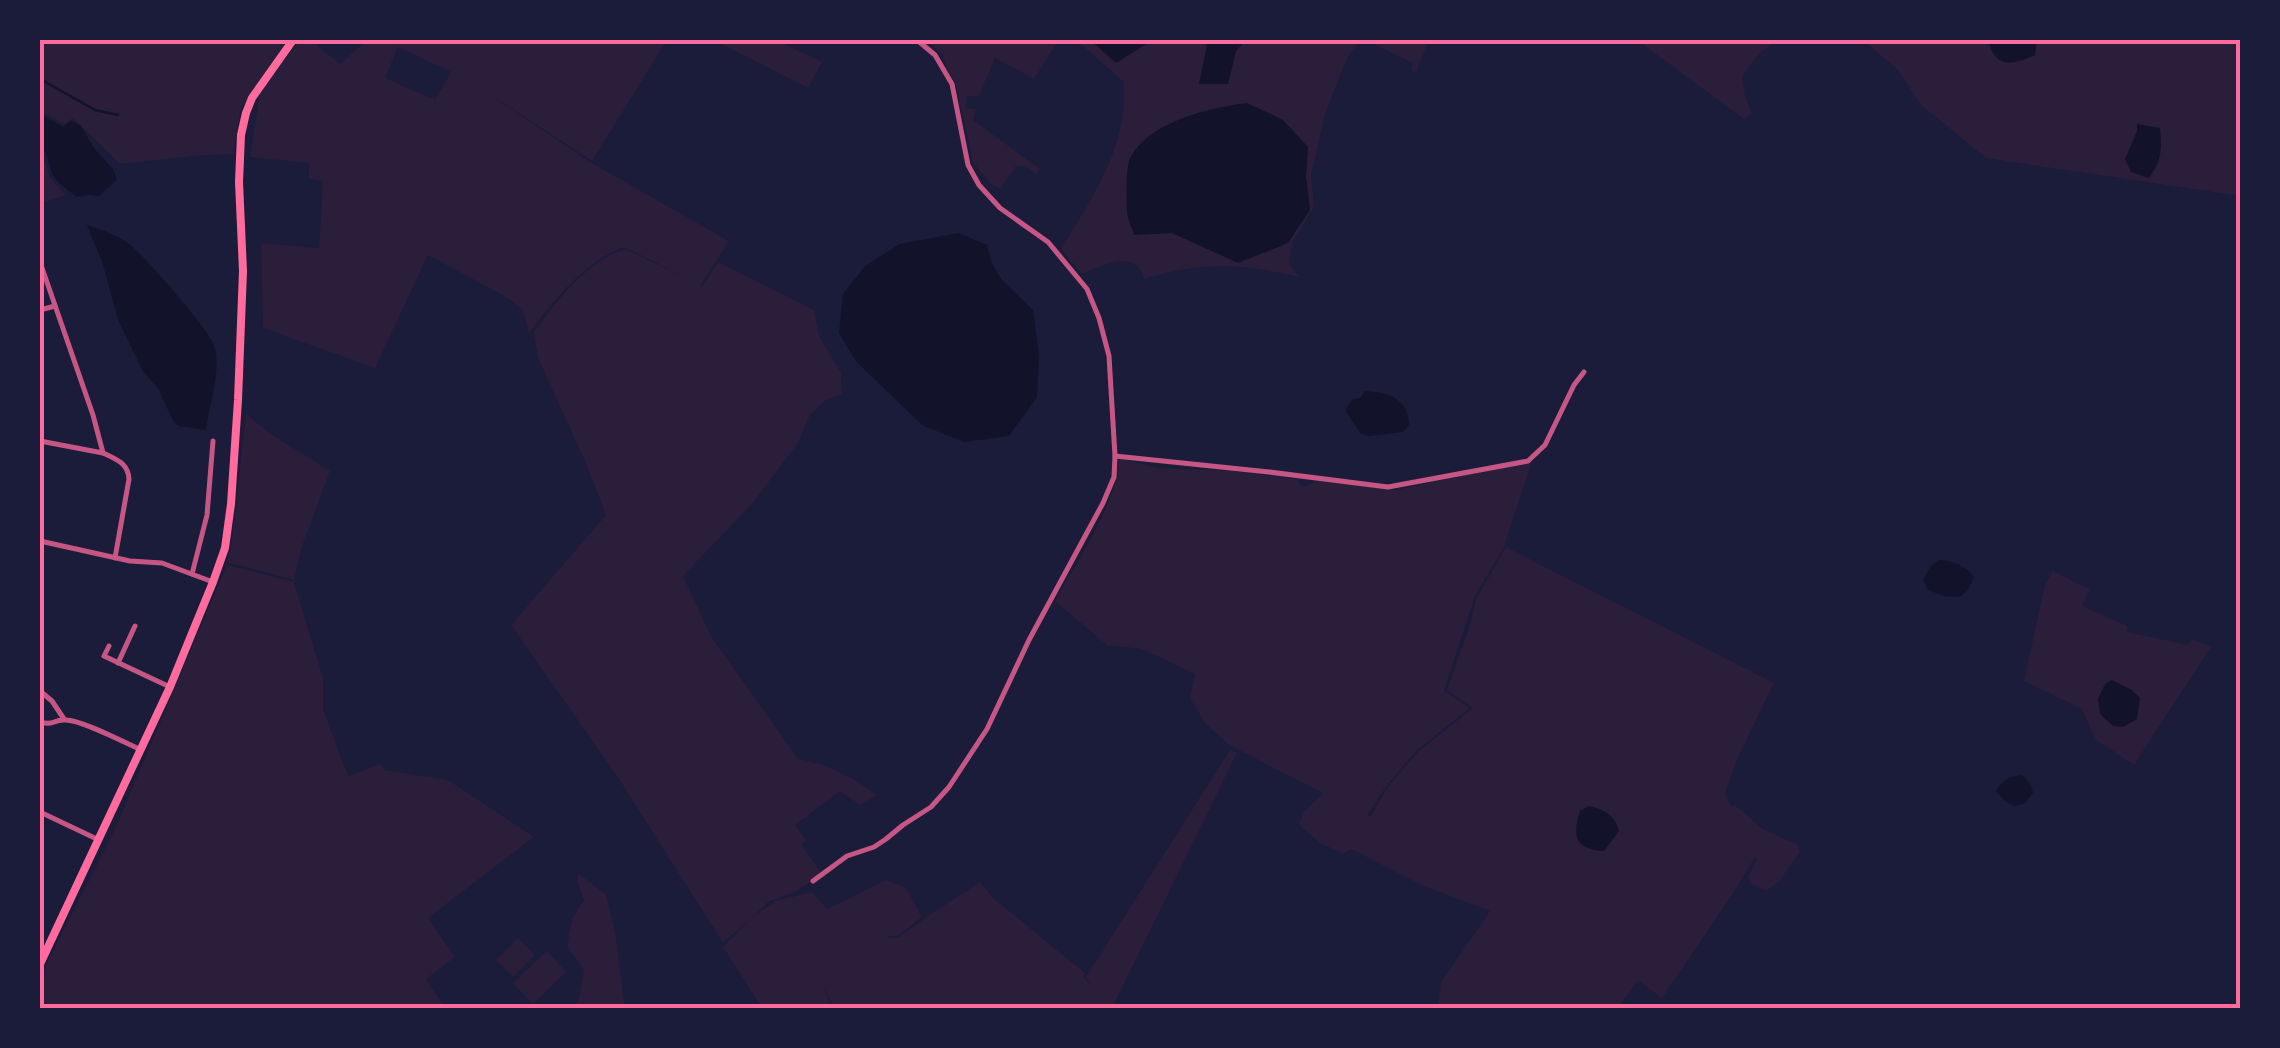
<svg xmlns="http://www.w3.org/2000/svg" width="2280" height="1048" font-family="Barlow,sans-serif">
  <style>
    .green { fill: #2a1e3b; fill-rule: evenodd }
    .water { fill: #12122b }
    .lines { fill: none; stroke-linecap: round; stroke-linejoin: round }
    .stream { stroke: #12122b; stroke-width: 2.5 }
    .minor { stroke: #c65784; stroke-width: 5 }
    .secondary { stroke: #ff6b9d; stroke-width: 8 }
    .neatline { fill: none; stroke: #ff6b9d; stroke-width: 4 }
  </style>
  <rect width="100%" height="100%" fill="#1b1b3a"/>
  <g class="green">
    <polygon points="40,40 211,40 231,44 253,40 287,40 241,109 233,154 194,156 120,164 73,118 64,124 40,111"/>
    <path d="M299,40h17l-1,4 25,20 27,-24h300l-75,121 -110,-72 108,73 139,79 -29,45 2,1 16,-25 96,48 5,26 22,37 1,21 -16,6 -16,15 -12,28 -46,61 -69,72 28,60 87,123c31,5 54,18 79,36l-17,10 -20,-14 -45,34 11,15 -5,5 21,28 -25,18 -29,11 -14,14 21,-15 37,-9 15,17 59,-29 20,8 16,29 -23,18 -13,2 12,1 30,-22 52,-34 13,16 92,75 -2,4 8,7 -5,-7 144,-227 7,3 -122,249 4,6h-285l-11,-22 9,22h-70l-39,-61 29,-29 -29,25 -104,-164 -108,-154 95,-110 -22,-56 -46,-101 -4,-26c24,-33 51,-69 91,-83l64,30 -65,-32c-41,16 -69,52 -95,86l-6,-23 -17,-13 -78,-42 -53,113 -112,-40 -2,-85 58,5 4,-67 -14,-2v-16l-59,-6 10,-64zM398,47l53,25 -16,28 -50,-22z"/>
    <polygon points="713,40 776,40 822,62 808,88"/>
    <polygon points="925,40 1059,40 1034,79 995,58 979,96 967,96 966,108 976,109 973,120 1040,169 1036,174 1027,167 1016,166 1000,189 990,183 973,162 956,85 946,67 943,55"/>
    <path d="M1076,40h284l-13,18 -22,56 -14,61 3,31 -22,37 -3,22 11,12c-58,-13 -98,-16 -156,2 -6,-31 -43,-14 -62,-5l-21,-25c31,-51 69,-105 62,-168z"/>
    <polygon points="1366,40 1429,40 1416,72 1411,71 1413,63"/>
    <polygon points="1637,40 1776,40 1758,55 1742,77 1745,96 1752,114 1744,119"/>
    <polygon points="1863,40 2240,40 2240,196 1986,158 1921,105 1898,70"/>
    <polygon points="40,149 50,177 65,195 40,204"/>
    <polygon points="246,414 271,434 330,471 301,549 294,580 227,562 232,540"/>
    <path d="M1120,459l39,9 75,3 63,8 5,8 18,-7 75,10 137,-29 -28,86 -29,49 -31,95 26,17 -53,42 -30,35 -20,30 3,2 20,-33 30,-34 53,-42 -26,-18 23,-65 6,-26 30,-52 268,136 -35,72 -14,38 7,14 3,-2 29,25 33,14 3,8 -21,30 -13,9 -15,-7 -3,-7 9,-18 -2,-2 -23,38 -70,103 -24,-18 -20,28h-180l3,-26 49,-71 -69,-26 -70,-36 -8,5 -23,-11 -21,-18 4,-12 20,-20 -94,-48 -24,-22 -15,-25 5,-24 -53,-25 -35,-4 -52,-44c20,-36 45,-72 58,-112 3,-10 2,-20 7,-30z"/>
    <polygon points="227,565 294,582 323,678 323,709 342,761 349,776 380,764 384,770 448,780 534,837 428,918 455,957 426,979 445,1008 40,1008 40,977 115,829"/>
    <polygon points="2053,571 2090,589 2082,606 2127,626 2127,632 2188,645 2192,639 2211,647 2134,765 2095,739 2082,709 2024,681 2045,584"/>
    <polygon points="578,873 606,895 615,932 625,1008 571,1008 579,999 584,970 567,946 572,919 584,900 577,881"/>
    <polygon points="518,938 535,955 513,977 496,960"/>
    <polygon points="547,951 566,972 533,1004 513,983"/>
  </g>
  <g class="water">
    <polygon points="1090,40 1153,40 1116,63"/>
    <polygon points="1199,40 1246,40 1236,51 1228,84 1199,84 1207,45"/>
    <path d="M1988,40h49l-2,15c-22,10 -40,14 -47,-15z"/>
    <path d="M1247,103l36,17 25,27 -2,30 4,33 -22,33 -50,20 -66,-30 -38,2c-2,-7 -6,-15 -7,-23 -1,-10 -1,-46 3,-54 20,-37 79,-50 117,-55z"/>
    <path d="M40,114l23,13 8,-6 9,4 16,26 17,18 4,11 -18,16 -10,-1 -12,2c-9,-7 -22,-15 -26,-26 -4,-12 -2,-16 -11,-25z"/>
    <path d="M2137,124l23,4c2,21 2,32 -11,50l-18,-6 -6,-13 12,-28z"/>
    <path d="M87,225c15,5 29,9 42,19 14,10 81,87 85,101 8,23 -5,60 -8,85l-28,-4 -5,-5 -14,-31 -16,-19 -25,-51 -15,-56z"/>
    <polygon points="958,233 987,245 992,264 1002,280 1033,310 1039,355 1037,397 1009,436 964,442 922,425 855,360 839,333 843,294 865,266 900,244"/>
    <path d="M1365,391c24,1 43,8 44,34l-6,7 -35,4 -8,-3 -15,-23 8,-11 7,-1z"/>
    <path d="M1939,560c14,1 26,5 35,17l-7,14 -7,6 -16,-1 -16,-6 -5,-10 8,-14z"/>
    <polygon points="2112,680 2132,690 2140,698 2137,719 2123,727 2113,726 2100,714 2098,699 2105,684"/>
    <path d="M2022,775l9,10 2,8 -8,10 -10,3 -10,-5 -9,-10c5,-11 15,-15 26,-16z"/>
    <path d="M1589,806c16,4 25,8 30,25l-15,20c-29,-1 -32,-15 -24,-40z"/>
  </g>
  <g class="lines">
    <polyline class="stream" points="40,79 95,110 118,115"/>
    <g class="minor">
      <path d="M40,262l53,153 10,38c13,6 25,10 26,26l-14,79"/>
      <polyline points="40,310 55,306"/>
      <polyline points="40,441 103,453"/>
      <polyline points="1115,456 1269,472 1388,487 1528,461 1545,445 1574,385 1584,372"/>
      <polyline points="40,541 130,561 162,563 213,582"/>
      <polyline points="192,574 207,515 213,441"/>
      <polyline points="109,646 104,656 170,687"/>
      <polyline points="118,663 135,626"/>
      <polyline points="40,691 52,701 64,719"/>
      <path d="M40,722c14,4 12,-2 24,-2 14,-2 62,23 77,30"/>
      <polyline points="40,812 99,840"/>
      <polyline points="813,881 847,856 874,847 886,839 903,825 931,807 949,787 987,729 1029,640 1103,503 1114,477 1115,456 1109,356 1099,318 1087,289 1048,242 1000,208 979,185 968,165 952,84 935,55 917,40"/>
    </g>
    <polyline class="secondary" points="40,964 170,687 213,582 225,548 231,504 238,400 243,271 239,182 241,135 246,113 252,98 293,40"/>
  </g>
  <rect width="2280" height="1048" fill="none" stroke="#1b1b3a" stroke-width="85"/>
  <rect x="42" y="42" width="2196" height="964" class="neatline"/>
</svg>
